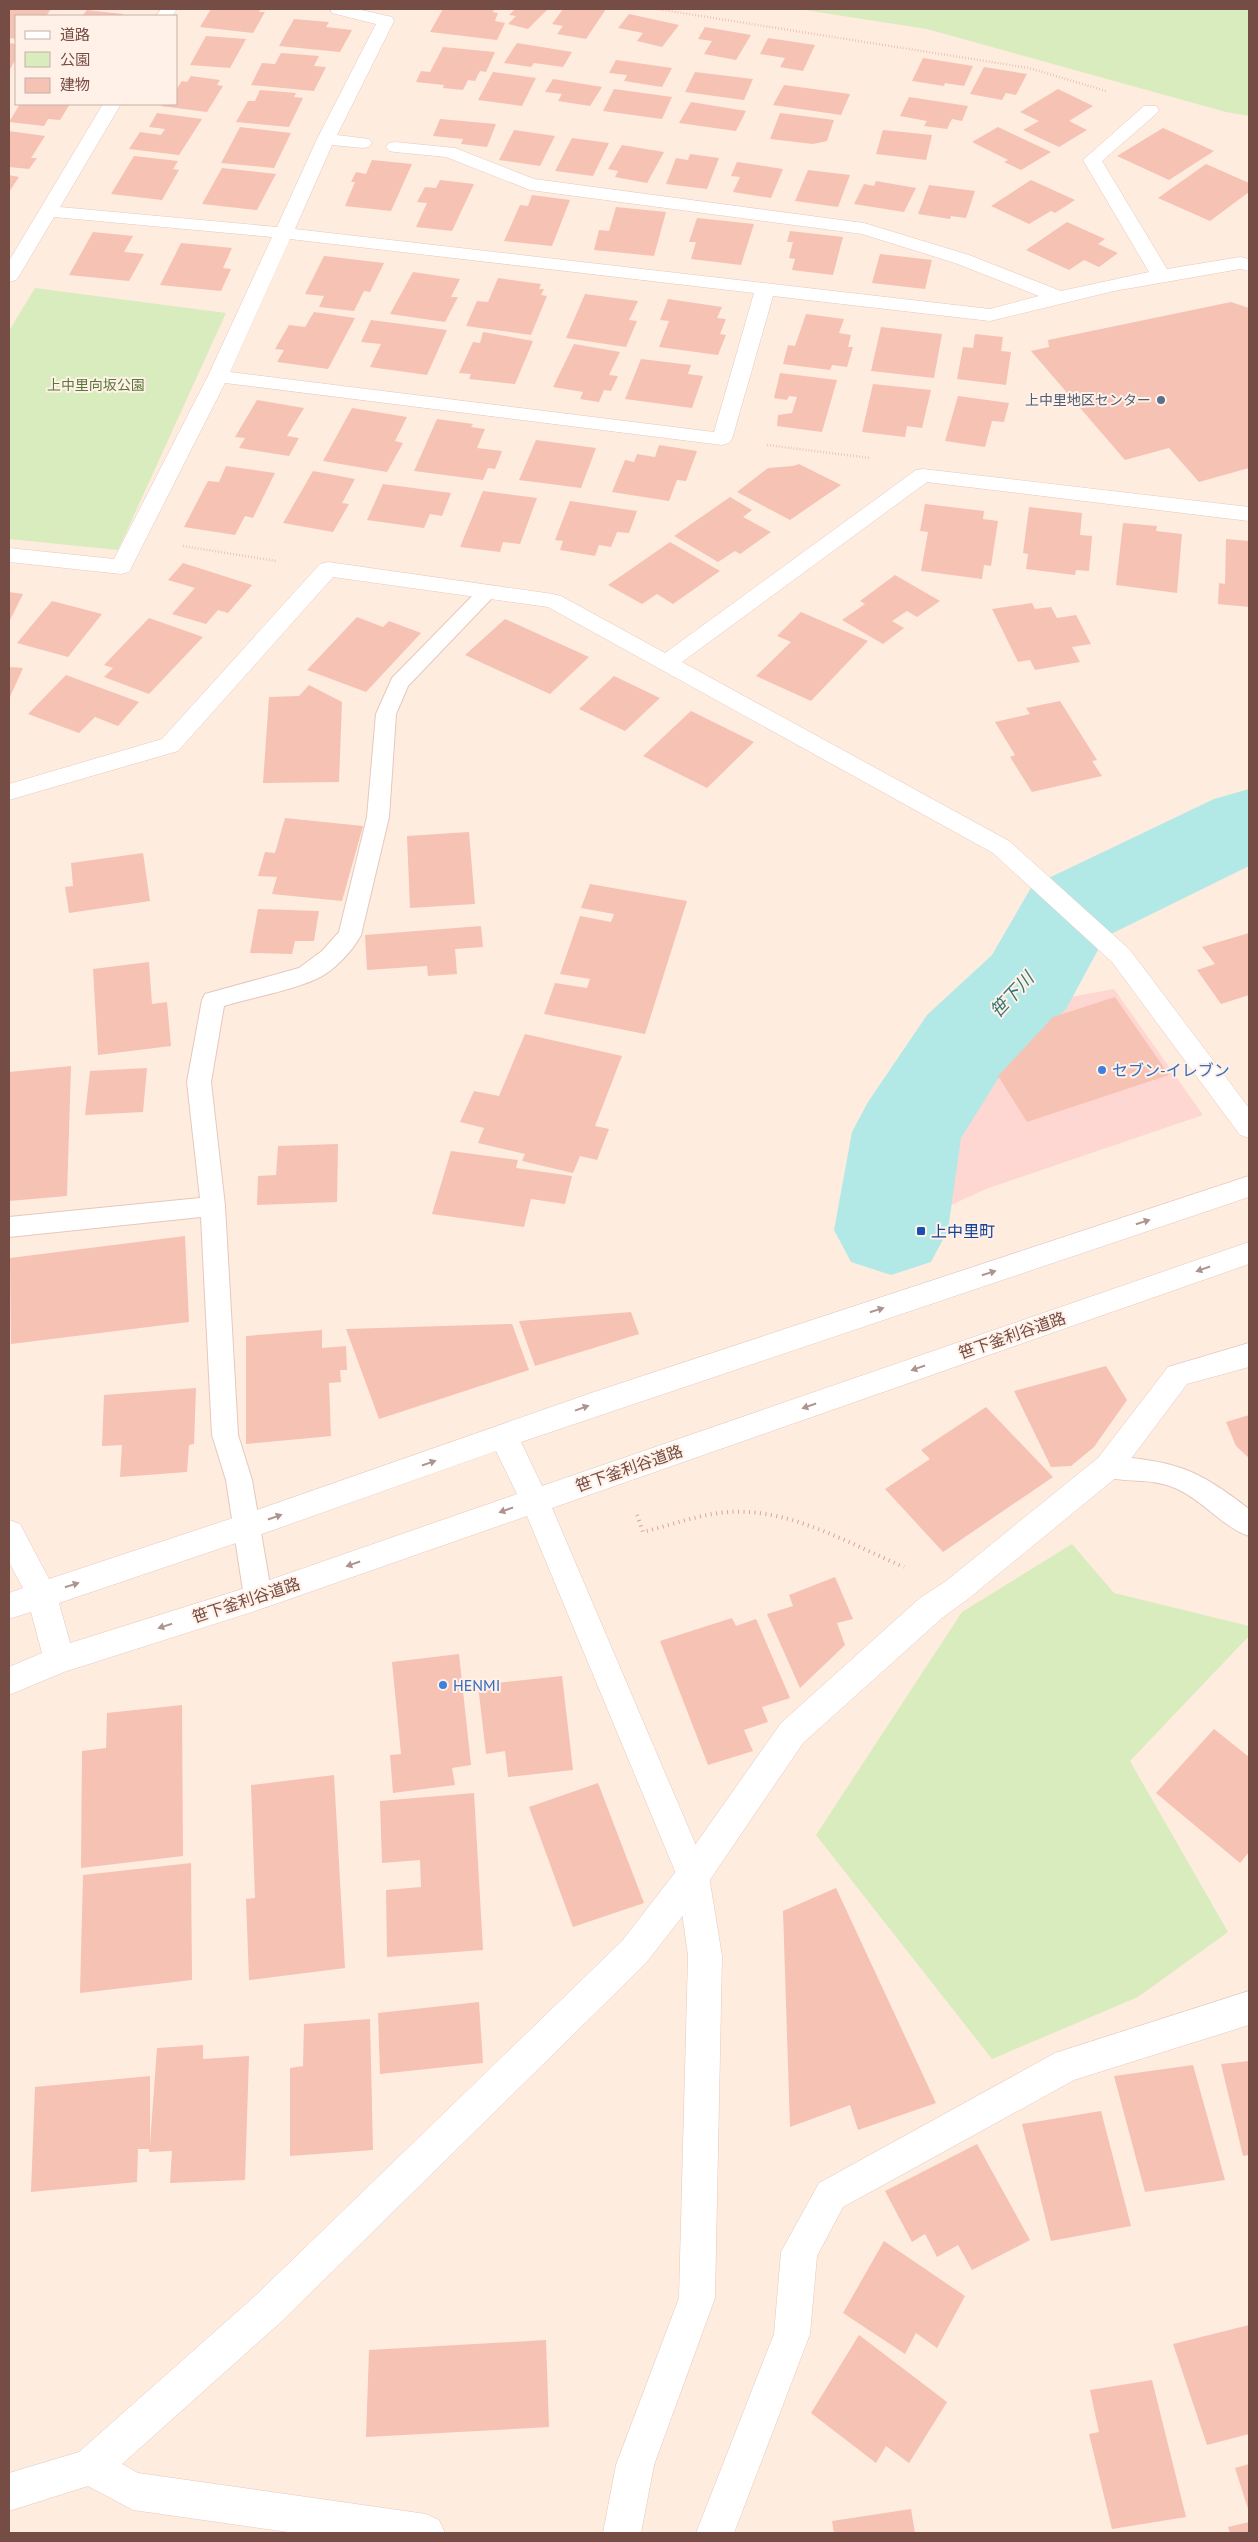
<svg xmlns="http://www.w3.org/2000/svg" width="1258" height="2542" font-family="'PT Sans','Noto Sans JP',sans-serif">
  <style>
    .commercial { fill: #ffd7d2 }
    .green { fill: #d9ecbd }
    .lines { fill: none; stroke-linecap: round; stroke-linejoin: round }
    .river { fill: #b2e9e6; fill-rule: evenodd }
    .building { fill: #f6c2b4 }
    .service-casing { stroke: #e5c8bd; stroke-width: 2 }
    .minor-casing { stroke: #e5c8bd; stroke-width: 1 }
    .tertiary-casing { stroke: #e5c8bd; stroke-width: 1 }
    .path-far1 { stroke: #daa598; stroke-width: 2.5; stroke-dasharray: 0.5 2.5; stroke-linecap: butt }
    .path { stroke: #daa598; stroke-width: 4; stroke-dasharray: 1 4.5; stroke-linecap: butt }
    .service { fill: #fff; fill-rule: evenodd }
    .minor { fill: #fff; fill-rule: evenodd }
    .tertiary { fill: #fff; fill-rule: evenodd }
    .oneway { fill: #ad948f }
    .service-dot { fill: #5c6f8a; stroke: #fff1e7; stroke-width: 2 }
    .shop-dot { fill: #3f7fe0; stroke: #fff1e7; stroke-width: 2 }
    .transit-dot { fill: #1a4fb4; stroke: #fff1e7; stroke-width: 2 }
    .labels { text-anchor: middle; stroke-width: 4; stroke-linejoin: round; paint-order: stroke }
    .far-park-label { font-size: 14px; fill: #587839; stroke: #fff1e7 }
    .far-service-label { font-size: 14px; fill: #4e5e75; stroke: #fff1e7; text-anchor: end }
    .shop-label { font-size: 16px; fill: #366cbe; stroke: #fff1e7; text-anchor: start }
    .transit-label { font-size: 16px; fill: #164399; stroke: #fff1e7; text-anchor: start }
    .street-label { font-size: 16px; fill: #764d45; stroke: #fff1e7 }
    .water-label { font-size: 18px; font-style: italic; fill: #357674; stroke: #fff1e7 }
  </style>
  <rect width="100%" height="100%" fill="#feecdf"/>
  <polygon class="commercial" points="1114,989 1203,1115 986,1189 940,1210 935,1184 960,1108 1049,1001"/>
  <g class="green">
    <polygon points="798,9 1249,9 1249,116 1226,112 927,29"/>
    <polygon points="35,288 226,313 118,550 9,539 9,331"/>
    <polygon points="1072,1544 1114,1593 1249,1626 1249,1636 1130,1761 1228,1932 1138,1997 992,2059 816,1835 962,1612"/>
  </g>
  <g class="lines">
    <polygon class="river" points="1249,789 1249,866 1105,937 1066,1009 1003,1071 961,1138 948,1230 931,1262 891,1275 851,1262 834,1230 852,1132 868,1102 927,1015 992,955 1032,886 1214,799"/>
  </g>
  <g class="building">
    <polygon points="9,9 51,9 46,16 16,16 16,39 9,38"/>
    <polygon points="211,9 261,9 259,12 265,12 253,33 200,27"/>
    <polygon points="443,9 494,9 493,12 498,13 495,21 505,23 497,40 430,32"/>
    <polygon points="515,9 548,9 528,29 508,24 516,16 509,15"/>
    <polygon points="563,9 606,9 586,39 557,34 563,26 552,24"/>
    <polygon points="87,10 123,14 121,16 82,16"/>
    <polygon points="629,14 679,25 662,47 637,41 643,33 618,28"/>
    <polygon points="294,19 329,22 326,27 352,30 340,52 279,46"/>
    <polygon points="705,27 751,35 736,60 704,54 712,41 698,39"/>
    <polygon points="206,36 246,39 230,68 190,65"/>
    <polygon points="768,38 815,45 803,71 780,67 785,58 760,54"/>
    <polygon points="9,43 16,44 16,59 9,71"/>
    <polygon points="517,43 572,52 563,67 534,63 531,67 504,63"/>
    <polygon points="443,47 495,52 486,72 480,71 475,81 468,80 463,90 443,88 444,85 416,82 421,71 430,72"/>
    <polygon points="281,53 319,56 314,66 326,67 314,91 251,85 262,63 275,64"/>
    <polygon points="923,58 973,66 964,86 945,83 944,86 912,81"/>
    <polygon points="616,60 672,68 662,87 624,81 627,75 609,73"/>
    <polygon points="984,67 1027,74 1016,95 1006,93 1002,100 970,94"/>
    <polygon points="493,72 536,78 522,106 478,100"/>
    <polygon points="695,72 753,79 744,100 685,92"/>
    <polygon points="191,76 220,80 217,85 223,86 207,112 161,106 163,104 176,104 176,90 182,81 187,82"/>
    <polygon points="553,79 602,87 590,106 558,101 562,94 545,92"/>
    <polygon points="784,85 850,94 841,115 773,105"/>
    <polygon points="614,89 672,97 662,119 603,111"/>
    <polygon points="1058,89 1093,106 1069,121 1087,130 1059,147 1023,130 1039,121 1020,112"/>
    <polygon points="260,90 296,93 294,97 303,98 289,127 236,122 248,101 255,101"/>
    <polygon points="909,97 968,106 962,121 952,119 947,129 924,126 927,121 900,116"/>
    <polygon points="691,102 746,111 736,131 679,123"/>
    <polygon points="20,104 70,104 60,120 48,119 44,126 9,122"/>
    <polygon points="157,113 202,119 179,155 129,149 140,132 161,135 165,129 149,127"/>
    <polygon points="780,113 834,120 827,141 813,144 770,139"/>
    <polygon points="440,119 496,124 487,147 461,144 463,139 433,136"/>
    <polygon points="240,127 291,133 274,168 221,163"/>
    <polygon points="998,127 1051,152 1021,170 1004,162 1008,160 972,142"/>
    <polygon points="1163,128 1214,151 1169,180 1117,156"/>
    <polygon points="514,130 555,136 540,166 499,160"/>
    <polygon points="883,130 932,135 926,160 876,154"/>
    <polygon points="9,131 45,136 31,158 37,158 29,169 9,167"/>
    <polygon points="572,138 609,143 593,176 555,171"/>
    <polygon points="622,145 664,152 647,183 615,177 618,171 608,169"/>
    <polygon points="690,154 719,158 707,189 666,184 676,158 688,160"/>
    <polygon points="134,156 178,161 173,169 179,170 162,200 111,194"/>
    <polygon points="372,160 412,164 391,211 345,206 355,182 351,182 356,172 366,174"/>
    <polygon points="737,162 783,169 771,198 733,192 740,177 731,176"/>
    <polygon points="1206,164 1249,183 1249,192 1210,221 1158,198"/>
    <polygon points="222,168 276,174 257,210 202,204"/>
    <polygon points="808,170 850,175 838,207 795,201"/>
    <polygon points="9,175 19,177 9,192"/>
    <polygon points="440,180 474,184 452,231 416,227 427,203 417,202 425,187 436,188"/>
    <polygon points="1031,180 1075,200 1055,213 1051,211 1029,224 991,206"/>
    <polygon points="876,181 916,188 904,212 854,204 864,184 874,186"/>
    <polygon points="929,185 975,191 966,218 951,216 950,219 918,214"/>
    <polygon points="532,195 570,200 552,246 504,241 520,205 528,206"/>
    <polygon points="616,207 666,212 654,256 594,250 599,230 609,231"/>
    <polygon points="697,218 754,224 741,265 691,259 696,242 689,242"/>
    <polygon points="1067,222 1105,239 1098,244 1118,253 1099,267 1084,260 1069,270 1026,250"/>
    <polygon points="790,231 843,237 833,275 792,270 795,259 789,258 793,242 787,242"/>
    <polygon points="93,232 133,236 124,252 144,254 129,281 69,275"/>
    <polygon points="181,243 232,248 223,268 231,269 221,291 160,285"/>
    <polygon points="880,254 932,260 925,289 872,283"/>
    <polygon points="324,256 384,263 370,292 364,291 354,311 319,307 324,296 305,294"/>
    <polygon points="413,272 460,279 451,297 458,297 445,322 390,314"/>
    <polygon points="498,278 541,284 539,289 544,289 541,295 547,296 531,335 466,326 477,301 488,302"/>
    <polygon points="585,294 638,301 629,320 637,321 626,347 566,338"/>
    <polygon points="668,299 722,307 717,318 726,319 720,334 726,335 718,355 659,347 669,321 660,320"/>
    <polygon points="1231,302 1249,308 1249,468 1199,482 1169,448 1125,460 1031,351 1049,347 1048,340"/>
    <polygon points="314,312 355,318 328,369 277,362 284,350 275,349 289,325 305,327"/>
    <polygon points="806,314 844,319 839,333 851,335 848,347 853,347 847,367 832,365 830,370 783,364 788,345 795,346"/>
    <polygon points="371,320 447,330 427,375 370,367 381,344 361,342"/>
    <polygon points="881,327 942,334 934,378 871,371"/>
    <polygon points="483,332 533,341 515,384 469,379 471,374 459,373 473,342 480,343"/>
    <polygon points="975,334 1003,337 1001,351 1011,352 1006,385 957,379 963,347 973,348"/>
    <polygon points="574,344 620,352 609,375 618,376 611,391 604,390 599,402 580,399 583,392 553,387"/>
    <polygon points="641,359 691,365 688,374 703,376 692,408 625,399"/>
    <polygon points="780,373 837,380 822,432 777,426 778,415 792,413 797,397 789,396 787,400 774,398"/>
    <polygon points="873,384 931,390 922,428 907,426 905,437 862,432"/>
    <polygon points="958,396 1009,403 1004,422 992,421 985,447 945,441"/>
    <polygon points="257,400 304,408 287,436 299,438 289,456 239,448 245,438 235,437"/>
    <polygon points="352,408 407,417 395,441 403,443 387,472 323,461"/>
    <polygon points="437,419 473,424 471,427 485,429 477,448 502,451 495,469 488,468 483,480 414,471"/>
    <polygon points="536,440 596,448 581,488 519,480"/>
    <polygon points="659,445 697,451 686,481 677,480 669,501 612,492 625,460 634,462 637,454 655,457"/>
    <polygon points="799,464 841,485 790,520 737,492 768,468 793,466"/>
    <polygon points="226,466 275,473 253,518 245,516 235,535 184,527 208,481 219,482"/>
    <polygon points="313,471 355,479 342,503 349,504 333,532 283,523"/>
    <polygon points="383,484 451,493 442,516 430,514 424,528 367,520"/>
    <polygon points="483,491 537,498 520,544 503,542 500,552 460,547"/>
    <polygon points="730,497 752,510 743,517 771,532 740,554 735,551 718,562 674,536"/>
    <polygon points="570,501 637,511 629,533 617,532 611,547 599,545 595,556 560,550 563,541 555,540"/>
    <polygon points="925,504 984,511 983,519 998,521 991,566 984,565 982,579 921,571 928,532 920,531"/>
    <polygon points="1029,507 1082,513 1080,535 1092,536 1089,571 1076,570 1075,575 1026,569 1028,554 1023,553"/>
    <polygon points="1123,523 1157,526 1156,531 1182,534 1177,593 1116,585"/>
    <polygon points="1226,539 1249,541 1249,607 1218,604 1219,583 1225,584"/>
    <polygon points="670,542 720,571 673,604 657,594 642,604 608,585"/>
    <polygon points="183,563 252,585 228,613 218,610 206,624 172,614 195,588 168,580"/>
    <polygon points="895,575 940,601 917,617 907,611 892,621 904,628 883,644 842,620 865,604 860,601"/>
    <polygon points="9,592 23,594 9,622"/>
    <polygon points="52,601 102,614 68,657 17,643"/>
    <polygon points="1032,603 1035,609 1051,607 1057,618 1076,615 1091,644 1072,647 1080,662 1035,670 1030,660 1018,662 992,609"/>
    <polygon points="801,612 868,641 811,701 756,676 791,642 777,636"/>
    <polygon points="357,617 383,627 389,621 421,633 366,692 307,670"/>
    <polygon points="149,618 203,637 149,694 104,677 113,668 104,665"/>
    <polygon points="505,619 589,657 550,694 465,655"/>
    <polygon points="9,667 23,668 9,699"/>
    <polygon points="66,675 139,702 118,726 95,717 79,733 28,714"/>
    <polygon points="614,676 660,698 625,731 579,709"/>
    <polygon points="309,685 342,702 339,782 263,783 269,697 299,696"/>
    <polygon points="1060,701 1097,760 1092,761 1102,776 1032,792 1010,757 1015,755 995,722 1030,714 1026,708"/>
    <polygon points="691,711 754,742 707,788 643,756"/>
    <polygon points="285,818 363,826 342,901 272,894 277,877 258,876 265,852 275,853"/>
    <polygon points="469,832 475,904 410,908 407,836"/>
    <polygon points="143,853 150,901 69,913 65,887 73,886 71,863"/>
    <polygon points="590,884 687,901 645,1034 544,1014 555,983 587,988 590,979 560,974 580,916 611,922 614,914 581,908"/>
    <polygon points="258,909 319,911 314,941 295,941 292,954 250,953"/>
    <polygon points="481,926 483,947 455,949 457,974 428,976 427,966 367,970 365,935"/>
    <polygon points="1249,933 1249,995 1221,1004 1197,970 1215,964 1202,947"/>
    <polygon points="149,962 152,1004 167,1002 171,1046 98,1055 93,969"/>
    <polygon points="1115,997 1169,1075 1027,1122 998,1076 1053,1017"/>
    <polygon points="525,1034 622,1056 595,1126 609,1129 597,1160 580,1156 573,1173 522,1161 525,1154 478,1143 484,1128 460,1122 474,1091 499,1096"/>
    <polygon points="71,1066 67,1196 9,1201 9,1072"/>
    <polygon points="147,1068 143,1112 85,1115 90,1071"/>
    <polygon points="338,1144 337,1202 257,1205 258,1176 276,1175 278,1146"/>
    <polygon points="451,1151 518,1160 516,1168 572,1176 565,1204 531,1199 524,1227 432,1214"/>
    <polygon points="185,1236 189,1322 11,1344 10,1258"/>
    <polygon points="631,1312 639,1334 535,1366 519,1321"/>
    <polygon points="512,1324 529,1370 379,1419 346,1329"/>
    <polygon points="322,1330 322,1348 346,1346 347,1370 340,1370 341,1382 329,1383 331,1436 246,1444 246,1336"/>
    <polygon points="1106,1366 1127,1400 1094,1447 1071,1466 1051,1467 1014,1391"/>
    <polygon points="196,1388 194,1444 189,1445 187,1472 120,1477 122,1445 102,1446 104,1395"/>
    <polygon points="986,1407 1053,1477 943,1552 885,1489 930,1459 921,1450"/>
    <polygon points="1249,1415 1249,1458 1236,1446 1226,1422"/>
    <polygon points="835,1577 853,1619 837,1623 845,1645 800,1688 767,1614 793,1606 789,1595"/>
    <polygon points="732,1618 736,1626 756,1619 790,1698 762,1707 768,1722 744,1730 753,1751 708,1765 660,1641"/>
    <polygon points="459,1654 471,1765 452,1768 455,1785 393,1793 390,1755 401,1754 392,1662"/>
    <polygon points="562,1676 573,1770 508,1777 505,1751 486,1754 478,1685"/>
    <polygon points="182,1705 183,1856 81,1868 82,1751 106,1748 107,1713"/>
    <polygon points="1214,1729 1249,1757 1249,1852 1240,1863 1156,1793"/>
    <polygon points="334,1775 345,1968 249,1980 246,1899 255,1898 251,1785"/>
    <polygon points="598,1783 644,1903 573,1927 529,1807"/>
    <polygon points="474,1793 483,1950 387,1957 386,1890 421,1887 420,1860 382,1863 380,1801"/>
    <polygon points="191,1863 192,1980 80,1993 83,1875"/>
    <polygon points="836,1888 936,2103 858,2130 850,2105 790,2127 783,1911"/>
    <polygon points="479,2002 483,2063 380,2074 378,2013"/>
    <polygon points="370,2019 373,2150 290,2156 290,2068 303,2066 304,2024"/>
    <polygon points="203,2045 203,2059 249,2056 245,2180 170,2183 172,2151 149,2152 149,2149 138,2149 137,2182 31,2192 35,2087 150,2076 150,2144 157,2048"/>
    <polygon points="1249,2061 1249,2155 1243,2156 1221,2064"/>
    <polygon points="1193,2065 1225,2180 1145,2192 1114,2076"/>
    <polygon points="1101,2111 1131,2226 1051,2241 1022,2124"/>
    <polygon points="977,2144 1030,2240 972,2270 958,2245 937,2257 925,2234 912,2242 885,2191"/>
    <polygon points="884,2241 965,2296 937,2348 916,2333 905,2354 843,2313"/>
    <polygon points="1249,2325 1249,2434 1207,2445 1173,2344"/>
    <polygon points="859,2335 947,2402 909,2463 886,2446 876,2463 811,2413"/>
    <polygon points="546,2340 549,2427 366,2437 369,2350"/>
    <polygon points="1152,2380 1186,2517 1112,2529 1089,2434 1099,2432 1090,2390"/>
    <polygon points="1249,2464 1249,2512 1235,2468"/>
    <polygon points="911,2509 915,2533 834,2533 832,2521"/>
    <polygon points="1249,2522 1249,2533 1230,2533 1228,2527"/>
  </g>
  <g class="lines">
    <g class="service-casing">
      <g id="service">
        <path d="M486,587l7,2 3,4 -3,4 -85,89 -12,28 -7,103 -28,118c-9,17 -29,38 -47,45 -28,12 -61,17 -90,26l-13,76 14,124 13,229 14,45 20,117 -4,9 -10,3 -10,-3 -4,-9 -18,-117 -14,-45 -11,-218 -192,20v-20l191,-19 -13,-116 15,-82 3,-6 94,-26 23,-17 17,-19 28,-115 9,-103 16,-36 87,-89z"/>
        <path d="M1108,1456c67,5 88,12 141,53v27c-27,-9 -47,-37 -74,-48 -24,-11 -52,-4 -76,-13l-4,-8 4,-8z"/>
      </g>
    </g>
    <g class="minor-casing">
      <g id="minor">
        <polygon points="161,9 177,9 172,16 156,16"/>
        <path d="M330,9h27l35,8 2,4 -57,114 32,4 3,4 -3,4 -6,1 -31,-3 -37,84 695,80 49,-13 -84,-33 -93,-29 -332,-44 -84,-33 -51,-5 -6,-1 -3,-4 3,-4 6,-1 60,6 79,31 330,44 105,32 92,36 88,-19 -66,-112 61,-54h12l3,4 -3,4 -54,47 65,108 73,-12 9,2v12l-9,-2 -126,22 -124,30 -217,-25 -41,143 -3,4 -7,2 -497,-62 -96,189 -8,2 -112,-12v-14l105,11 94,-183 64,-139 -218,-20 -35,59 -3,4 -7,2v-21l94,-157h18l-61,103 217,20 40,-88 59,-115 -44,-11zM290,239l464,54 -40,139 -484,-60z"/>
        <polygon points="923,469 1249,507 1249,521 927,482 682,662 1009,841 1130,950 1249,1108 1249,1138 1240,1135 1112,962 993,853 548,607 333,577 178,751 9,800 9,784 162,739 320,564 328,562 553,594 561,596 665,653 916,470"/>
        <polygon points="1249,1343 1249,1367 1187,1384 1118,1476 968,1599 942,1618 803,1743 705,1887 646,1963 281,2322 122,2464 138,2473 426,2514 439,2520 445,2533 295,2533 133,2510 88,2486 9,2511 9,2473 79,2452 255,2296 622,1941 681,1865 781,1723 920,1598 946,1581 1098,1458 1168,1367"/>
        <polygon points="1249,1991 1249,2025 1074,2080 843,2207 817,2256 810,2334 734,2533 696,2533 774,2334 781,2252 819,2183 1055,2053"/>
      </g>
    </g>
    <g class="tertiary-casing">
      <path id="tertiary" d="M1249,1176v21l-728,245 21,44 707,-244v22l-697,244 157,368 13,80 -7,342 -61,167 -13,68h-38l13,-68 63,-167 9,-342 -11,-80 -150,-360 -269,94 -194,62 -55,23v-28l33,-14 -11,-41 -22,7v-26l14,-5 -14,-26v-42l11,4 29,55 199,-66 346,-121zM496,1451l21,43 -259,90 -188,59 -11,-40 189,-64z"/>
    </g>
    <g class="path-far1">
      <polyline points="657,9 1029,68 1106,91"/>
      <polyline points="767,445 870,458"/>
      <polyline points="183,546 276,561"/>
    </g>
    <path class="path" d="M637,1515l6,17c28,-7 57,-18 86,-20 61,-4 121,32 175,55"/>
    <use href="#service" class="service"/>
    <use href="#minor" class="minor"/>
    <use href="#tertiary" class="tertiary"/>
  </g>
  <defs><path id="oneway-solid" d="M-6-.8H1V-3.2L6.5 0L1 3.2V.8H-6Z" transform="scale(1.25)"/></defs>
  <g class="oneway">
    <use href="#oneway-solid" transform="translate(1143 1222) rotate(-18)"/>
    <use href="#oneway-solid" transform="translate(1203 1269) rotate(161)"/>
    <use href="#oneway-solid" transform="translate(989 1273) rotate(-18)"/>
    <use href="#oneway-solid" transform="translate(877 1310) rotate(-18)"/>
    <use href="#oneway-solid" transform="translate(918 1368) rotate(161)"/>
    <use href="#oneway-solid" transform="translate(809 1406) rotate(161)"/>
    <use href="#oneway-solid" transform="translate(582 1408) rotate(-20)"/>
    <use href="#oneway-solid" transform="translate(429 1463) rotate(-19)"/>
    <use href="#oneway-solid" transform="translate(506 1510) rotate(161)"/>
    <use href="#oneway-solid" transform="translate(275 1517) rotate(-19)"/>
    <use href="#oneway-solid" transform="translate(353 1564) rotate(161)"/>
    <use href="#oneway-solid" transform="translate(72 1585) rotate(-18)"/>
    <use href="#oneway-solid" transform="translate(165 1626) rotate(162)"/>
  </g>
  <circle class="service-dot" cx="1161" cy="400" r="5"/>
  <g class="shop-dot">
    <circle cx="1102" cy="1070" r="5"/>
    <circle cx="443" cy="1685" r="5"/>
  </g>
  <rect class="transit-dot" x="916" y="1226" width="10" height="10" rx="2.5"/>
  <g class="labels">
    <g class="far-park-label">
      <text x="96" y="390">上中里向坂公園</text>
    </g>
    <g class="far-service-label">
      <text x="1151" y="405">上中里地区センター</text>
    </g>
    <g class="shop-label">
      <text x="1112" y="1076">セブン-イレブン</text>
      <text x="453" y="1691">HENMI</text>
    </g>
    <g class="transit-label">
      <text x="931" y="1237">上中里町</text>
    </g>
    <g class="street-label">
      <text transform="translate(1012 1335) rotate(-19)" y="6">笹下釜利谷道路</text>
      <text transform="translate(629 1468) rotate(-19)" y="6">笹下釜利谷道路</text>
      <text transform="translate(246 1600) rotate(-18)" y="6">笹下釜利谷道路</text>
    </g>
    <g class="water-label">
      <text transform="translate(1012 995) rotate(-47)" y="6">笹下川</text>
    </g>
  </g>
  <rect width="1258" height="2542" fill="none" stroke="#764d45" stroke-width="20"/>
  <rect x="15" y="15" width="162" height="90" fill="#fff1e7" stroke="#c8afa6"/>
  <rect x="25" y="31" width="25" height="8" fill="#ffffff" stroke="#c8afa6"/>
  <text x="60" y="40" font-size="15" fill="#764d45">道路</text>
  <rect x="25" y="52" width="25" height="15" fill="#d9ecbd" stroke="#c8afa6"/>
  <text x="60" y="65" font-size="15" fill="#764d45">公園</text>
  <rect x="25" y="78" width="25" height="15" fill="#f6c2b4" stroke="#c8afa6"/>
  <text x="60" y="90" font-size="15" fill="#764d45">建物</text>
</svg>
